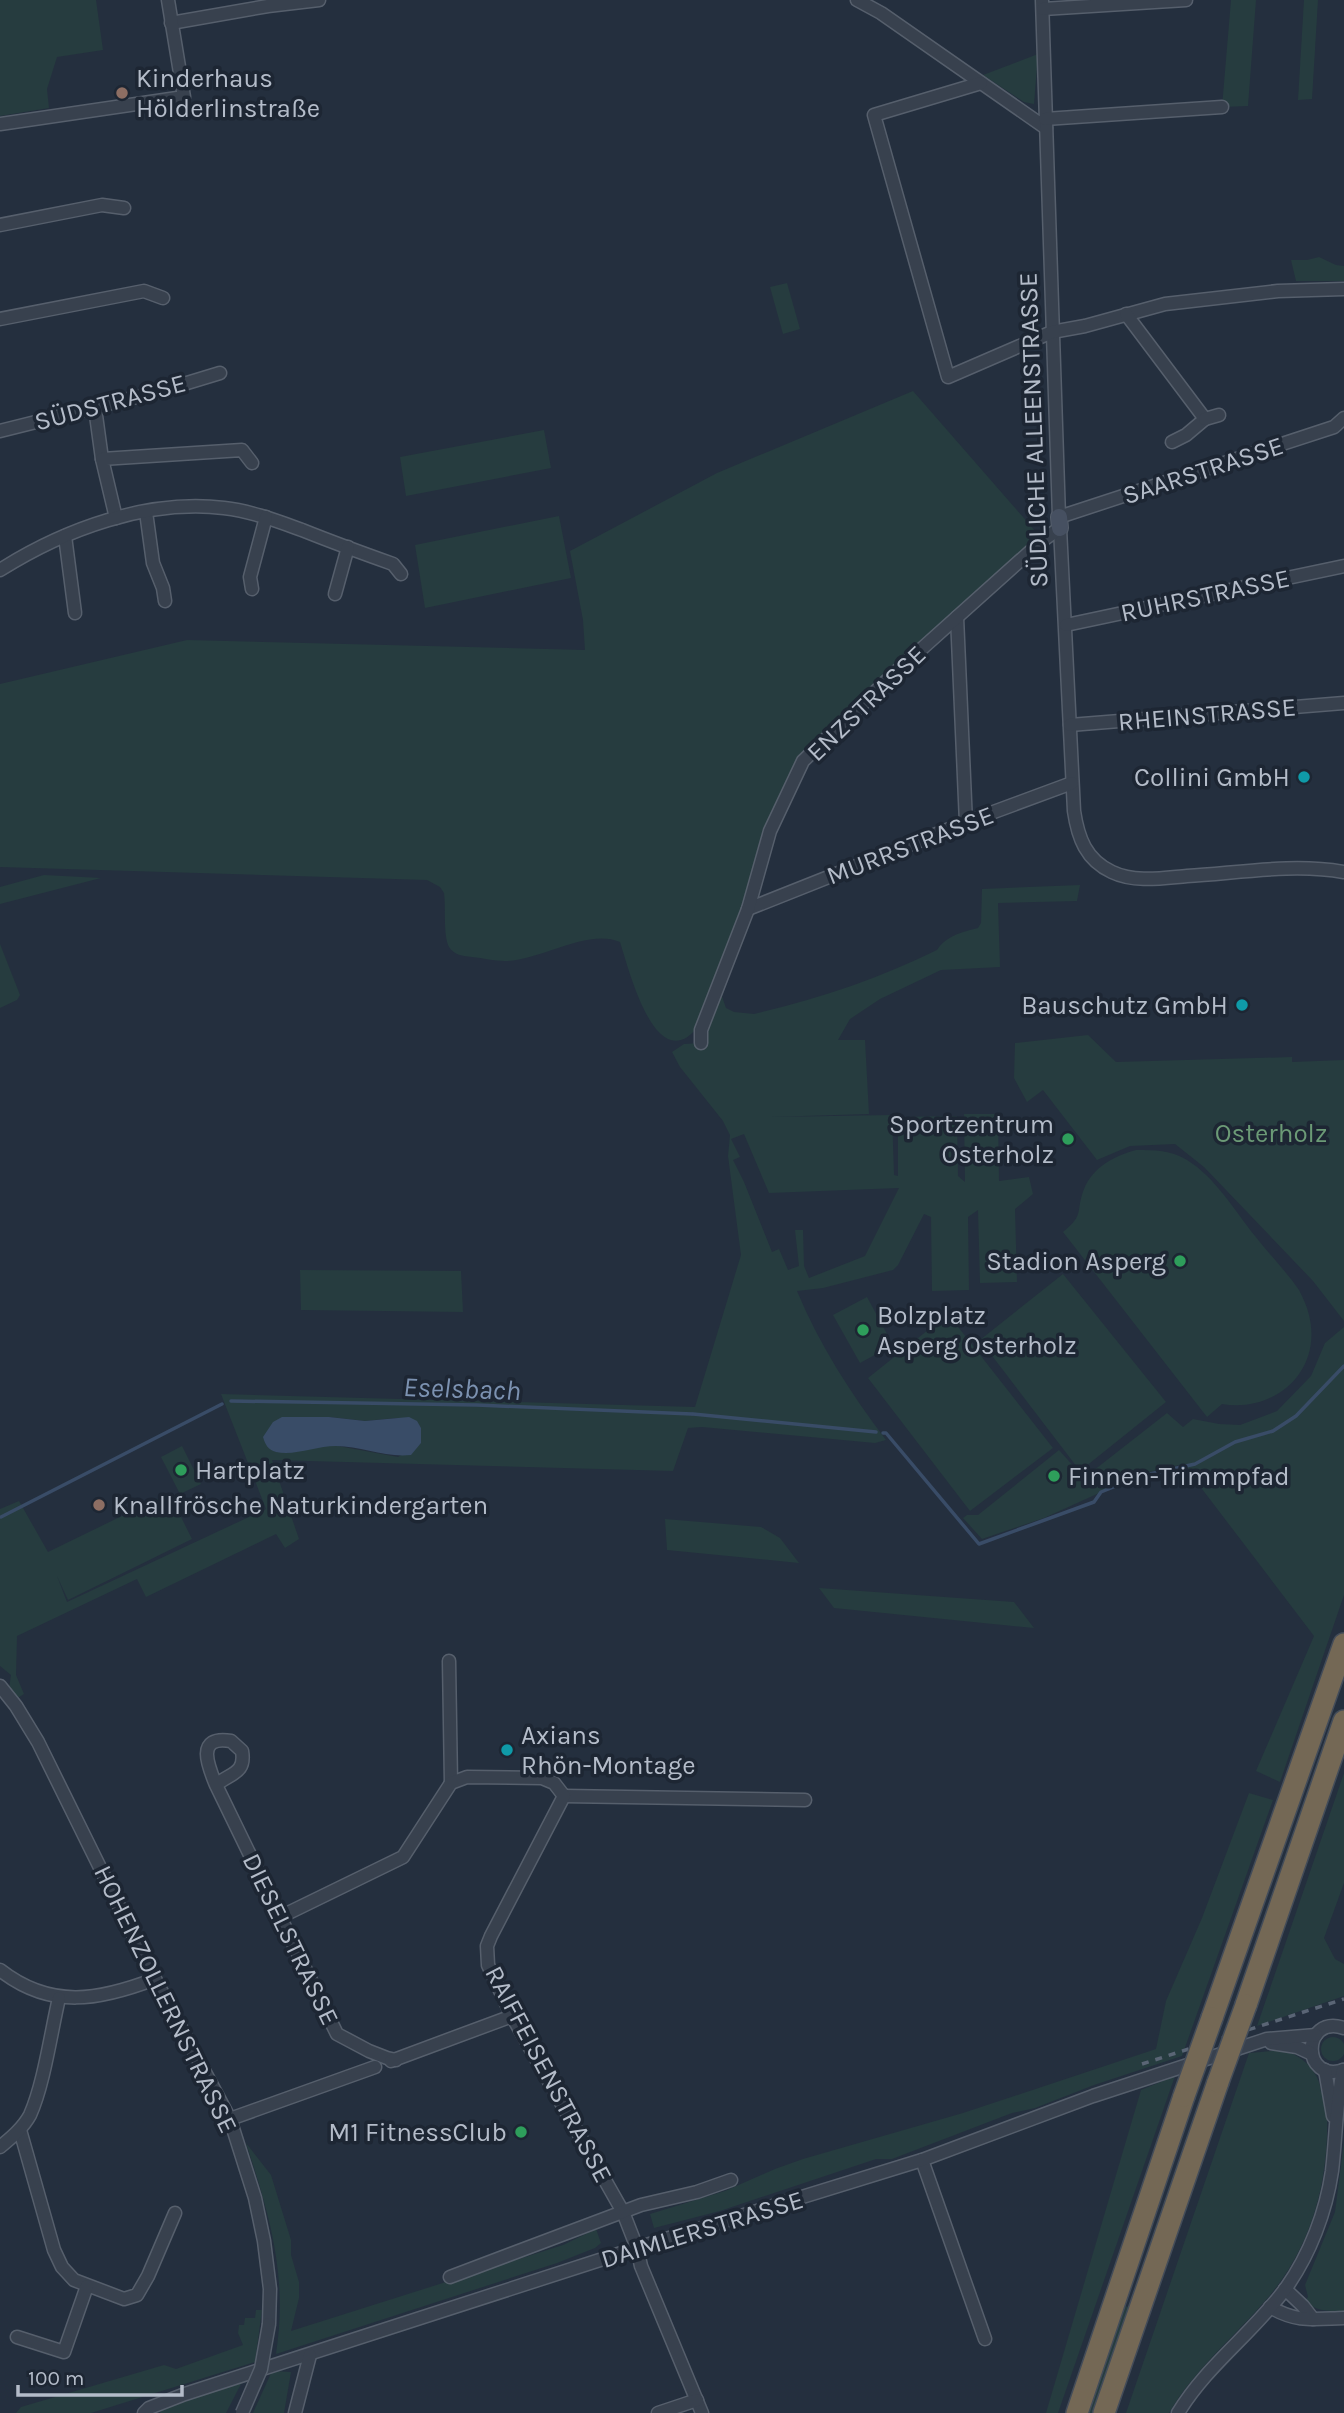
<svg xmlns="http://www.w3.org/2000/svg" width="1344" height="2413" font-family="Karla,sans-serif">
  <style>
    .green { fill: #263c3f; fill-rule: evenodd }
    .water { fill: #394c67 }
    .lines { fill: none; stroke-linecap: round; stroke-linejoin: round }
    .stream { stroke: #394c67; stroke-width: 3.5 }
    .street-casing { stroke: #565f6c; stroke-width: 15 }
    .secondary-casing { stroke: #565f6c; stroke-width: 18 }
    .highway-casing { stroke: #434c59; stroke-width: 24 }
    .street { stroke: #38414e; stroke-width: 12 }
    .secondary { stroke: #465061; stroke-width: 16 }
    .highway { stroke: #746855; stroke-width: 21 }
    .rail { stroke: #5a6575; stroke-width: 3.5; stroke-dasharray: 7 7; stroke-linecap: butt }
    .street-bridge-casing { stroke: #565f6c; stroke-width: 15; stroke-linecap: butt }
    .highway-bridge-casing { stroke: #434c59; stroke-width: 24; stroke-linecap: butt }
    .street-bridge { stroke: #38414e; stroke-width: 12 }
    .highway-bridge { stroke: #746855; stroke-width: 21 }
    .education-dot { fill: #8d6e63; stroke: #1d2633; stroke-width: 2.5 }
    .culture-dot { fill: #0f9aa8; stroke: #1d2633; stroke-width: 2.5 }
    .leisure-dot { fill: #2e9e5b; stroke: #1d2633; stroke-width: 2.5 }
    .labels { text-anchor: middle; stroke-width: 7; stroke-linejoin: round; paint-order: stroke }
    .poi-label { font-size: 26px; fill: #b4bcc9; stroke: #1d2633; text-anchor: start }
    .street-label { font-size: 26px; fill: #b4bcc9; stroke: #1d2633 }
    .park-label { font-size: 26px; fill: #6b9a76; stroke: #1d2633 }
    .water-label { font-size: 28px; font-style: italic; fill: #7c92b1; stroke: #1d2633 }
  </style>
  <rect width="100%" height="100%" fill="#242f3e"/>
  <g class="green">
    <polygon points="0,0 96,0 103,50 57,57 47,89 49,108 0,116"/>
    <polygon points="1231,0 1256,0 1248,106 1222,107"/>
    <polygon points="1304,0 1318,0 1312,99 1298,100"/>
    <polygon points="1038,54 1034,104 1024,102 983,75"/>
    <polygon points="1319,257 1336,265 1344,266 1344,281 1296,281 1291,260 1307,260"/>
    <polygon points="787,283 800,329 783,334 770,287"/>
    <path d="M913,391l130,149 -240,221 -103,263c-43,59 -71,-54 -80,-82 -33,-14 -80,19 -115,19 -11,0 -22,-3 -33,-4 -9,-1 -18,-2 -23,-10 -6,-12 -3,-39 -5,-54l-4,-6 -13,-7 -427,-13v-183l187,-44 398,10 -2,-30 -13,-69 147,-78z"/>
    <polygon points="544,430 551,468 406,496 400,457"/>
    <polygon points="559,516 571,578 425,608 415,545"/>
    <polygon points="44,875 101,878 0,904 0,887"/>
    <path d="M1080,885l-3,16 -79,2 2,64 -59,3 -61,29 -30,20 -12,21h27l4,74 -99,3 122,-2 2,60 4,1v-59l59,-1 1,60 7,6 -1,-68h34l1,67 30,-4 4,17 -18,15 2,73 -37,1 -2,-73 -10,7 1,73 -37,1 -1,-74 -7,-3 -26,51 -5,5 -70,18 -26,3c22,53 54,103 89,149l-11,3 -173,-16 -14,1 -15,43 -401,-11 27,79 -14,9 -9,-14 -130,63 -9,-18 -120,57 -1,39 8,19 -11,7 -4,-12 2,-14 -11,-9v-157l19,-8 29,51 121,-59 23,46 -124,61 -11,-24 10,26 199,-93 -45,-115 474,13 46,-152 -13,-99 2,-21 -7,-14 -43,-54 -8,-15 12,-8 17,-1 18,-55 7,20 8,4 20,2c64,-15 124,-35 183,-64 9,-14 25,-18 41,-22l3,-5 1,-34zM744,1134l25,59 130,-5 -34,68 -56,22 -5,-12 -1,-36h-8l4,36 -11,4 -9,-21 -7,3 -28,-70 -11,-22 7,-3 -9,-18zM329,1417l36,4 31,-3 25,10v15l-23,14 -60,-11h-16l-35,6h-13z"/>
    <polygon points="0,944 20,995 17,1000 0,1008"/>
    <polygon points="1088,1035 1116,1062 1292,1057 1292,1062 1344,1060 1344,1321 1313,1281 1204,1167 1175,1144 1130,1146 1097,1160 1043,1090 1027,1102 1014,1078 1015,1043"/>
    <path d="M1136,1150c18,0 35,0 51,10 28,17 48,51 68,76 14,18 31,35 44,54 4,8 8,16 10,25 14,56 -34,98 -87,89l-15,13 -144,-185c22,-18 12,-19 21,-43 9,-22 30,-33 52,-39z"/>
    <polygon points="300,1270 461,1271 463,1312 301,1310"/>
    <polygon points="1063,1274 1166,1402 1080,1471 980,1340"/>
    <polygon points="867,1297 893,1345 860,1363 833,1315"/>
    <polygon points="948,1314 1053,1448 970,1511 868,1378"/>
    <polygon points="1344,1327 1344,1595 1280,1782 1256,1771 1314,1636 1183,1464 1141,1474 1044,1518 982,1539 963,1518 967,1515 978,1515 1059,1450 1084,1478 1167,1413 1183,1427 1193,1419 1219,1424 1240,1425 1277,1411 1311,1376 1325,1343"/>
    <polygon points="182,1446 201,1484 180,1494 161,1457"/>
    <polygon points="665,1519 761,1527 780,1538 799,1563 667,1550"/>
    <polygon points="819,1588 1014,1602 1034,1628 834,1608"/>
    <polygon points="1344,1773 1344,1883 1324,1938 1335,1959 1344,1964 1344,1996 1257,2026"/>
    <polygon points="1249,1793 1273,1800 1182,2056 1094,2085 1035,2108 1012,2113 892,2159 876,2159 720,2211 654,2228 650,2214 725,2191 775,2169 803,2159 963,2113 1156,2049 1166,2001 1202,1918"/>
    <circle cx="1333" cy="2049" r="12"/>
    <path d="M1282,2050c19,4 38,22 39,42h5c6,76 -9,150 -61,209 -33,38 -70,68 -96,112h-43l123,-360z"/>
    <polygon points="1175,2076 1058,2413 1046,2413 1141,2090"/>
    <path d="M1344,2142v169c-16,0 -27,1 -39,-10l3,-4 -3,-12 30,-73z"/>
    <path d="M246,2143l25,32 20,65v15l8,27v16l-8,33 272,-86 33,-16 5,14 -6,5 -38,15 -281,91c12,-77 -6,-138 -30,-211z"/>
    <polygon points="1125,2306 1129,2307 1093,2413 1088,2413"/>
    <polygon points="256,2310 262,2310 255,2362 91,2413 16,2413 21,2407 164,2365 176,2369 243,2345 238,2333 239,2325 244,2325 245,2318 255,2318"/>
    <polygon points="272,2371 291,2372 284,2413 253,2413"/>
    <polygon points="242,2382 226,2413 160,2413 164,2407"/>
  </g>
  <path class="water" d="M282,1417h47l36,4 44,-4 8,4 4,7v15l-10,12c-25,3 -50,-9 -75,-9 -20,0 -41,10 -60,6 -8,-2 -11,-8 -13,-15l10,-15z"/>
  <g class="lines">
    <g class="stream">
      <polyline points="231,1401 477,1405 692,1414"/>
      <polyline points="693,1414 876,1432"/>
      <polyline points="883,1433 886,1433 979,1544 1094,1502 1101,1492 1141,1476 1195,1464 1235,1442 1273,1431 1296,1416 1344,1366"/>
      <polyline points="1,1517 222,1404"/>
    </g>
    <g class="street-casing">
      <g id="street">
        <polyline points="857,0 881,13 1046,128"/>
        <polyline points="1042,0 1059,517 1334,427 1344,418"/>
        <polyline points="1043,9 1186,0"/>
        <polyline points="171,23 268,6 319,0"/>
        <polyline points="981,83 874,115 948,377 1052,332 1085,326 1165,304 1278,291 1344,289"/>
        <polyline points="1045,119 1222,107"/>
        <polyline points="0,124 184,97 168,0"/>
        <polyline points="0,225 102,205 124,208"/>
        <polyline points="1126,314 1205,419 1186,435 1172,442"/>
        <polyline points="0,319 144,291 163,298"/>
        <polyline points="95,408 102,459"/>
        <polyline points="1205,419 1219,415"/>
        <polyline points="0,431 164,390 220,373"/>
        <polyline points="146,512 153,563 163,588 165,601"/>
        <polyline points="116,518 102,459 242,450 252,463"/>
        <path d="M1060,528l14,283c4,27 12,49 38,61 23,11 51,6 75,4 51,-3 106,-13 157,-4"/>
        <polyline points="65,536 75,613"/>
        <path d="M0,570c65,-41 147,-71 224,-62 27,3 53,13 78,22 30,12 60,23 91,34l8,10"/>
        <polyline points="252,589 250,577 266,517"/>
        <polyline points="335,594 348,547"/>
        <polyline points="957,617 966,823"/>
        <polyline points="1066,625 1344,566"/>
        <polyline points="1070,725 1344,703"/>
        <polyline points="748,909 972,820 1072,783"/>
        <polyline points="701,1043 701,1030 748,909 770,831 803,761 898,670 1043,540 1060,528"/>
        <polyline points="449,1661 451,1783"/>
        <polyline points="0,1686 16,1706 38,1742 155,1979 230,2119 255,2198 264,2241 270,2289 269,2324"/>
        <path d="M216,1785c14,-12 30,-11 26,-34l-11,-10c-36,-6 -23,25 -15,44l121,249 32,17 18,7 9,2"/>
        <polyline points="564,1796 805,1800"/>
        <polyline points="280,1917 403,1857 451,1783 467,1777 542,1778 554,1783 564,1796 491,1936 487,1946 488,1965 512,2016 623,2212 637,2248 641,2266 702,2413"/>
        <path d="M0,1970c51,40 100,30 155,9"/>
        <path d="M1344,2028c-43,-14 -43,56 0,42"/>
        <polyline points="1271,2043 1297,2047 1312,2054"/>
        <polyline points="391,2061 512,2016"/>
        <polyline points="1325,2070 1333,2116"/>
        <polyline points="230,2119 375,2067"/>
        <polyline points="20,2130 54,2250 62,2267 74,2280 124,2299 137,2295 148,2276 175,2213"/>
        <path d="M0,2147c11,-9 23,-19 30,-32 14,-31 21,-83 29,-117"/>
        <polyline points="922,2160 985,2339"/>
        <polyline points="450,2277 641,2205 697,2192 731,2180"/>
        <polyline points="1285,2289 1303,2306 1313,2319"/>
        <path d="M1270,2307c27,16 44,12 74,11"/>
        <polyline points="17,2337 64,2352 87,2286"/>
        <polyline points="144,2413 149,2408 185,2394 637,2248 922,2160 1093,2096 1267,2039 1316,2035"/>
        <polyline points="295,2413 310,2355"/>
        <polyline points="658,2413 697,2400"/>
        <path d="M1178,2413c29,-48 75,-80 108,-125 24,-34 40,-76 46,-117 4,-34 4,-68 11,-101"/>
      </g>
    </g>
    <g class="secondary-casing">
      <polyline id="secondary" points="1059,517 1060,528"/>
    </g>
    <g class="highway-casing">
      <g id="highway">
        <polyline points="1246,2005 1344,1721"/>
        <polyline points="1212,2018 1344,1644"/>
        <polyline points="1077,2413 1184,2096"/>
        <polyline points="1104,2413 1218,2082"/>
      </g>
    </g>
    <use href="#street" class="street"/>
    <use href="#secondary" class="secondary"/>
    <use href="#highway" class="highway"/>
    <polyline class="rail" points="1142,2064 1344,1999"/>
    <g class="street-bridge-casing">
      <polyline id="street-bridge" points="242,2413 261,2369 269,2324"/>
    </g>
    <g class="highway-bridge-casing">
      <g id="highway-bridge">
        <polyline points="1218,2082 1246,2005"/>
        <polyline points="1184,2096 1212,2018"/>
      </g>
    </g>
    <use href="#street-bridge" class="street-bridge"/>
    <use href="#highway-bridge" class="highway-bridge"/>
  </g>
  <g class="education-dot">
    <circle cx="122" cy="93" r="7"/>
    <circle cx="99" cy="1505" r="7"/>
  </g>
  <g class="culture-dot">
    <circle cx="1304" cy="777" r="7"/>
    <circle cx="1242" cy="1005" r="7"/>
    <circle cx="507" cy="1750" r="7"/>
  </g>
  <g class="leisure-dot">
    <circle cx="1068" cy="1139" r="7"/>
    <circle cx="1180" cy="1261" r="7"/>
    <circle cx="863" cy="1330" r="7"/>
    <circle cx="181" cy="1470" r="7"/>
    <circle cx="1054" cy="1476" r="7"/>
    <circle cx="521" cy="2132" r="7"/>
  </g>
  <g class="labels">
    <g class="poi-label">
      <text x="136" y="87">Kinderhaus<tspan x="136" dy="30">Hölderlinstraße</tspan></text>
      <text x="1290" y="786" text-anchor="end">Collini GmbH</text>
      <text x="1228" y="1014" text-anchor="end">Bauschutz GmbH</text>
      <text x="1054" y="1133" text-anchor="end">Sportzentrum<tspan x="1054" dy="30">Osterholz</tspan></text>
      <text x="1166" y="1270" text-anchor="end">Stadion Asperg</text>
      <text x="877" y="1324">Bolzplatz<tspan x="877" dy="30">Asperg Osterholz</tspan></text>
      <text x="195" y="1479">Hartplatz</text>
      <text x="1068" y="1485">Finnen-Trimmpfad</text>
      <text x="113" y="1514">Knallfrösche Naturkindergarten</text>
      <text x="521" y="1744">Axians<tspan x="521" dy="30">Rhön-Montage</tspan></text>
      <text x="507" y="2141" text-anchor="end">M1 FitnessClub</text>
    </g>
    <g class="street-label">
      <text transform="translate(110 402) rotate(-15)" y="9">SÜDSTRASSE</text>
      <text transform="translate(1033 430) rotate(-92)" y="9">SÜDLICHE ALLEENSTRASSE</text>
      <text transform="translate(1203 470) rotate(-18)" y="9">SAARSTRASSE</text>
      <text transform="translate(1205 595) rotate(-12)" y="9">RUHRSTRASSE</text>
      <text transform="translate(866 703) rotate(-44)" y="9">ENZSTRASSE</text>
      <text transform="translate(1207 714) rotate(-5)" y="9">RHEINSTRASSE</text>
      <text transform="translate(910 845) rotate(-21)" y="9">MURRSTRASSE</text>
      <text transform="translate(291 1939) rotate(64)" y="9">DIESELSTRASSE</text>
      <text transform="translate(166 1999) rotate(64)" y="9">HOHENZOLLERNSTRASSE</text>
      <text transform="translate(549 2074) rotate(62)" y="9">RAIFFEISENSTRASSE</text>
      <text transform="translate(702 2229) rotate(-17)" y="9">DAIMLERSTRASSE</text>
    </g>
    <g class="park-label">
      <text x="1271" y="1142">Osterholz</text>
    </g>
    <g class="water-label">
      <text transform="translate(462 1388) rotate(2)" y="10">Eselsbach</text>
    </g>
  </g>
  <path d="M18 2385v10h164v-10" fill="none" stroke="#b4bcc9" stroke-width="3.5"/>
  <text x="28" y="2385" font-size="21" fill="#b4bcc9" stroke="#1d2633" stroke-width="5" paint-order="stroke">100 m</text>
</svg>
